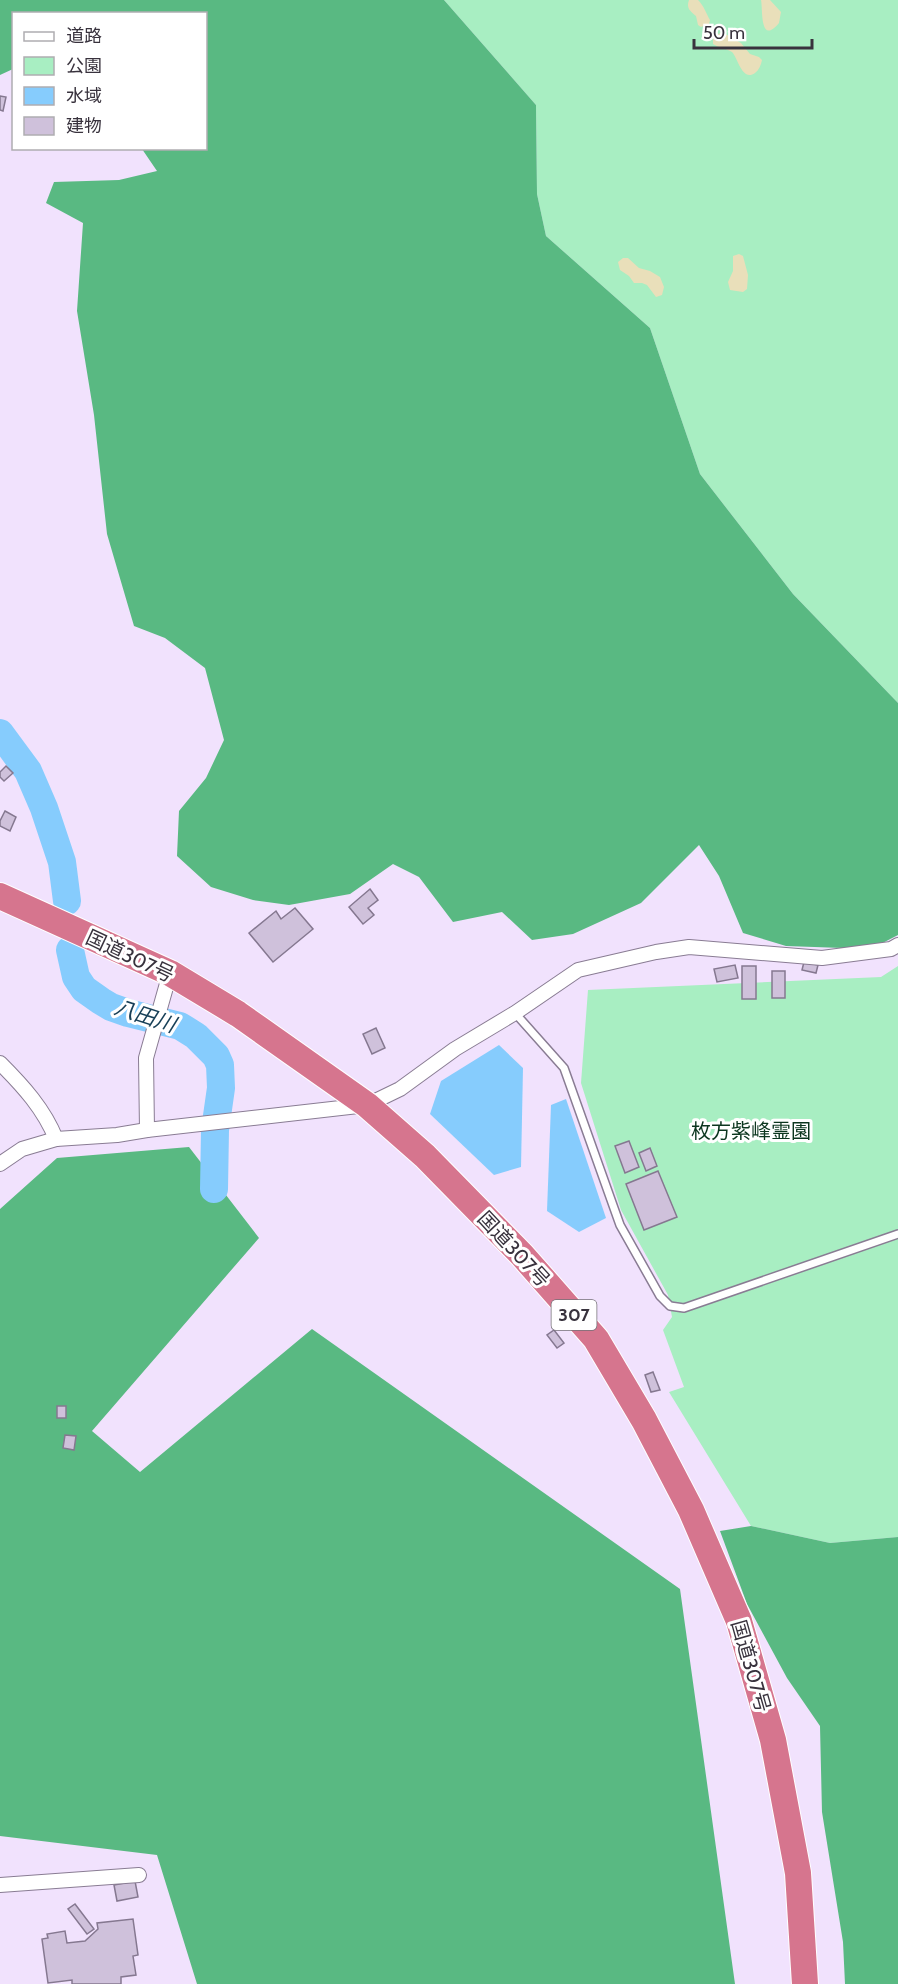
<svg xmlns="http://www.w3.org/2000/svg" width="898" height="1984" font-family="Cabin,'Noto Sans JP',sans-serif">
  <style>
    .green { fill: #a8eec2 }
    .forest { fill: #59b982 }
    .sand { fill: #e9dfba }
    .water { fill: #86ccfd }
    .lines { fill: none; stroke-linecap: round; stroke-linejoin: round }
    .river { stroke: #86ccfd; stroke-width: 28 }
    .building { fill: #cfc1db; stroke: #857890; stroke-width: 1.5 }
    .lane-casing { stroke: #897c93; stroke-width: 10 }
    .street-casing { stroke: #897c93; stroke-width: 16 }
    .highway-casing { stroke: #fff; stroke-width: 28 }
    .lane { stroke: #fff; stroke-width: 7 }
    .street { stroke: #fff; stroke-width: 14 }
    .highway { stroke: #d6758e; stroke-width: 26 }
    .labels { text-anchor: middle; stroke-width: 6; stroke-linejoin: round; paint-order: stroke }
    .shield { fill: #fff; stroke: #747077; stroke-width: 1.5 }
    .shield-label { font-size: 18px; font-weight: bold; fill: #38323d }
    .street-label { font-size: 20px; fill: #38323d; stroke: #fff }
    .park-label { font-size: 20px; fill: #0c361f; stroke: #fff }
    .water-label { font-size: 21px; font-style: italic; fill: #184058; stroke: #fff }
  </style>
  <rect width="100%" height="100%" fill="#f1e2fd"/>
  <g class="green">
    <polygon points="444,0 898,0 898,703 793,594 700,474 650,328 546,236 537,194 536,105"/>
    <polygon points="898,966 898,1537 830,1543 751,1526 669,1392 684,1387 663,1330 672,1317 668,1295 621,1210 581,1083 588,990 881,977"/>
  </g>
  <g class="forest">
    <polygon points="0,0 444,0 536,105 537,194 546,236 650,328 700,474 793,594 898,703 898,935 871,949 786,946 743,933 719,876 699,845 641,903 573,934 532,940 502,912 453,922 419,877 393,864 350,894 289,905 253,900 211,887 177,856 179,811 206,778 224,740 205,668 165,638 134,626 107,534 94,415 77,311 83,223 46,203 54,182 119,180 157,171 142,149 206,148 206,14 14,14 13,69 0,75"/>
    <polygon points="189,1147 259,1238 92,1431 140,1472 312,1329 680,1589 735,1984 197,1984 157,1855 0,1836 0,1209 57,1158"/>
    <polygon points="751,1526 830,1543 898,1537 898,1984 845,1984 843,1942 822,1812 820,1726 787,1678 747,1604 720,1531"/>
  </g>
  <g class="sand">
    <path d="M689,0h9c6,6 8,13 12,20l-1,4 -8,3 -3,-2 -2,-9c-6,-5 -10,-8 -7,-16z"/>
    <path d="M761,0h9l11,12 -2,11c-20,24 -16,-16 -18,-23z"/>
    <path d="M722,32l19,11 9,11 9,3 3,3c-1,5 -3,10 -7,13 -13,9 -17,-15 -23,-21 -6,-4 -13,-4 -19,-8v-7z"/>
    <polygon points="739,254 743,256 748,275 747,289 743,292 730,290 728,282 733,271 733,256"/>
    <polygon points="623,258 628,258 639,268 650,271 660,277 664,287 662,295 656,297 647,285 642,283 634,283 629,276 620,270 618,262"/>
  </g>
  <g class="water">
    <polygon points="499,1045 523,1068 521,1167 494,1175 430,1114 441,1081"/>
    <polygon points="566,1099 606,1218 579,1232 547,1211 551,1105"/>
  </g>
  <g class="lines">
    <g class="river">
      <polyline points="0,733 28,771 44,808 62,862 67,901"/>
      <polyline points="70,950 76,977 84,989 101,1001 111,1007 128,1013 180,1026 196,1036 216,1056 220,1065 221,1088 215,1130 214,1189"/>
    </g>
  </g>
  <g class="building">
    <polygon points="0,96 6,97 3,111 0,110"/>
    <polygon points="6,766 13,773 4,781 0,777 0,772"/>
    <polygon points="5,811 16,817 10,831 0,826 0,821"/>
    <polygon points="370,889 378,900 368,908 374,915 363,924 349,907"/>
    <polygon points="295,908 313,929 273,962 249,933 276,911 281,919"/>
    <polygon points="804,962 818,965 816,973 802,970"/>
    <polygon points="735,965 738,978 717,982 714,969"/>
    <rect x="742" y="966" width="14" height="33"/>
    <rect x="772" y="971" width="13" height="27"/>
    <polygon points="376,1028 385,1048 372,1054 363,1034"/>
    <polygon points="629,1141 639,1167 625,1173 615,1146"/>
    <polygon points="650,1148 657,1166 646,1171 639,1153"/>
    <polygon points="658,1171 677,1217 644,1230 626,1184"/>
    <polygon points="554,1330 564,1343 557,1348 547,1335"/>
    <polygon points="653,1372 660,1390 651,1392 645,1375"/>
    <rect x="57" y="1406" width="9" height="12"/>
    <polygon points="65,1435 76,1436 74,1450 63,1448"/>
    <polygon points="135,1881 138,1897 117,1901 114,1885"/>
    <polygon points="75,1904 94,1929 87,1934 68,1909"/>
    <polygon points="133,1919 138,1955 133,1956 136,1975 121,1977 121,1984 72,1984 72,1980 48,1983 42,1939 48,1938 47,1934 65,1931 67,1943 85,1941 98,1929 97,1923"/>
  </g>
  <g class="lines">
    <g class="lane-casing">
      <polyline id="lane" points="515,1013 564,1068 620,1225 660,1296 670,1306 684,1308 898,1234"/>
    </g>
    <g class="street-casing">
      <g id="street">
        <path d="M0,1063c23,23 44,46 56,76"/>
        <polyline points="147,1130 146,1058 170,973"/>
        <polyline points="0,1164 22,1149 56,1139 117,1135 147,1130 367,1105 400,1089 455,1049 515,1013 578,970 656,952 689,947 822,958 891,949 898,945"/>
        <polyline points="0,1885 139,1875"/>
      </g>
    </g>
    <g class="highway-casing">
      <polyline id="highway" points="0,896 170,973 238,1014 367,1105 425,1156 522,1255 596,1339 644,1420 691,1510 739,1621 773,1740 798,1873 805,1984"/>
    </g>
    <use href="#lane" class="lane"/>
    <use href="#street" class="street"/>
    <use href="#highway" class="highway"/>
  </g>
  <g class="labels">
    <rect class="shield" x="551.5" y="1300" width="45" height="30" rx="4.5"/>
    <g class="shield-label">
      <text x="574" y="1321">307</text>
    </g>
    <g class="street-label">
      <text transform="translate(130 956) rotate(25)" y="7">国道307号</text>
      <text transform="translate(514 1249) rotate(47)" y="7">国道307号</text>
      <text transform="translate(751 1666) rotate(74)" y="7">国道307号</text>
    </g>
    <g class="park-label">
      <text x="751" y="1138">枚方紫峰霊園</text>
    </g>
    <g class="water-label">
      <text transform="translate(145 1016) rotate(18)" y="7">八田川</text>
    </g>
  </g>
  <rect x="12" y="12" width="195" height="138" fill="#ffffff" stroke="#afadb1" stroke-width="1.5"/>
  <rect x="24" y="32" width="30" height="9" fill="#ffffff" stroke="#afadb1" stroke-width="1.5"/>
  <text x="66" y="42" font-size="18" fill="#38323d">道路</text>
  <rect x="24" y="57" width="30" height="18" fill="#a8eec2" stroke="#afadb1" stroke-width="1.5"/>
  <text x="66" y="72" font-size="18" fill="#38323d">公園</text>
  <rect x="24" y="87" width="30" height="18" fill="#86ccfd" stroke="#afadb1" stroke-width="1.5"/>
  <text x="66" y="102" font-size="18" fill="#38323d">水域</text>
  <rect x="24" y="117" width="30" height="18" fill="#cfc1db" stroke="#afadb1" stroke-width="1.5"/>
  <text x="66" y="132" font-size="18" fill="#38323d">建物</text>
  <path d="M694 39v9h118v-9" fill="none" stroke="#38323d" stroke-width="3"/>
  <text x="703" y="39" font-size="18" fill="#38323d" stroke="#ffffff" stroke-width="4.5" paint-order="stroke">50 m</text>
</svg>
